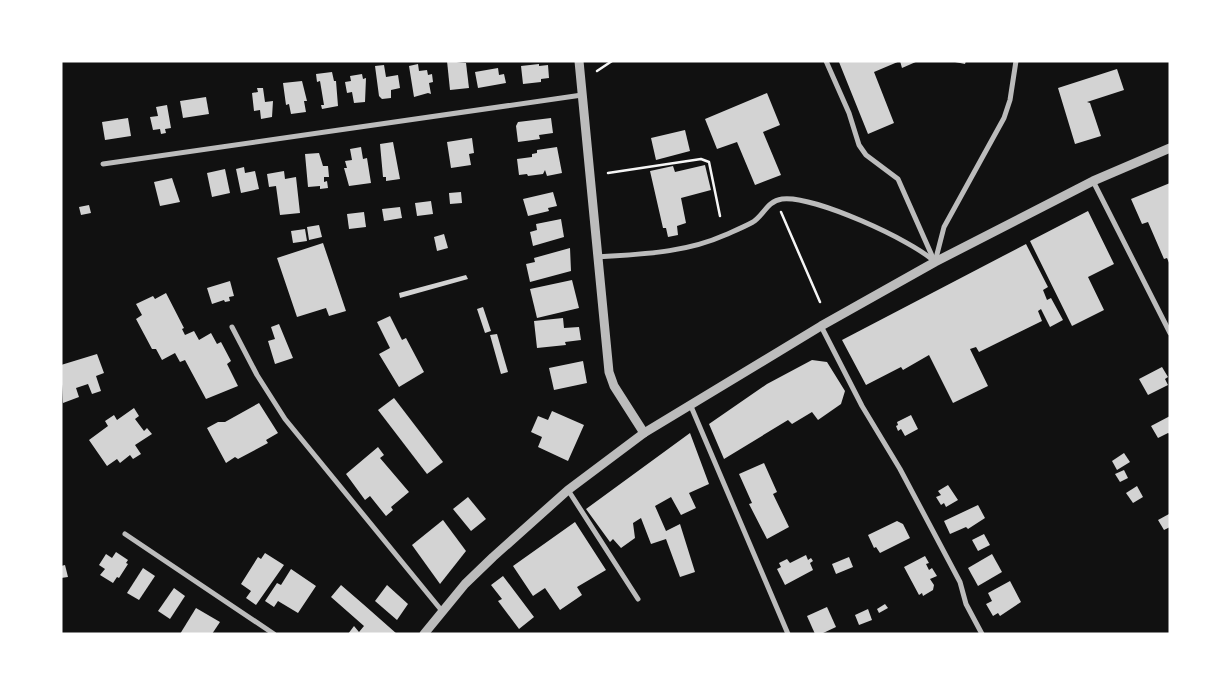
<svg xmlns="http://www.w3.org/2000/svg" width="1231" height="695" font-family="'Titillium Web',sans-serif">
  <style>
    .building { fill: #d3d3d3 }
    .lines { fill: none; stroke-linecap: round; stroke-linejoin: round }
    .path { stroke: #f5f5f5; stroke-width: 2.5 }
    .minor { stroke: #bcbcbc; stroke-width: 5 }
    .tertiary { stroke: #bcbcbc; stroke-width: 9 }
  </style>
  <rect width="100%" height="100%" fill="#111"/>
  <g class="building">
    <polygon points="447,61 466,63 469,88 450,90"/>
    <polygon points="900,61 918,61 902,68"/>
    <polygon points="900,61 874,72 894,123 868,134 839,62"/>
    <polygon points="950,61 966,61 965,64"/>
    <polygon points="418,64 419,71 427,70 428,75 432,74 433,82 429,83 431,94 428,93 414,97 409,66"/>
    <polygon points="539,64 539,66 548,65 549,78 541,79 541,82 523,84 521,66"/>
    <polygon points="384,65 386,77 398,75 400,88 391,90 391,98 382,99 379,96 375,66"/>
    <polygon points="498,68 499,75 504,74 506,83 478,88 475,72"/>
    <polygon points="1117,69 1124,90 1087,102 1090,103 1101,136 1075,144 1058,88"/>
    <polygon points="332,72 334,81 336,81 338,106 322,109 321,105 324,105 320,81 317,82 316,74"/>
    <polygon points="362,74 363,79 366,78 365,102 354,103 352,92 347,93 345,82 351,81 350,76"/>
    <polygon points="302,81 307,101 304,101 306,112 291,114 289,104 286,105 283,83"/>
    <polygon points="257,88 263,88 265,102 273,101 272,117 261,119 260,110 254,111 252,93 258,92"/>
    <polygon points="767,93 780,125 763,132 781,175 755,185 737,142 717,149 705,119"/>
    <polygon points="206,97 209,114 183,118 180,101"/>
    <polygon points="167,105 171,128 165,129 166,133 161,134 160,129 153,130 150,117 158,116 156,107"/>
    <polygon points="128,118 131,136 105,140 102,122"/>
    <polygon points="551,118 553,133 539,135 540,139 518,142 516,126 518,122"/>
    <polygon points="685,130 690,151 656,160 651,138"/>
    <polygon points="472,138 474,153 469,154 471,165 451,168 447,142"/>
    <polygon points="393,142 400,179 386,181 386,177 383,177 380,144"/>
    <polygon points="361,147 363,159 367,158 371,183 349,186 344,168 347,168 345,161 352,160 350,149"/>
    <polygon points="557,147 562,173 547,176 545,170 543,174 528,176 527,174 519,175 517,159 532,157 532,154 537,153 537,150"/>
    <polygon points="319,153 323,166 328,166 329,177 324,177 324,182 327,181 328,188 320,189 320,186 308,187 305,154"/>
    <polygon points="705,165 711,190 681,198 686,223 677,226 678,235 668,237 666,228 663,228 650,171 673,166 675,172"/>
    <polygon points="244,167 245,173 255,171 259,189 241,193 236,169"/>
    <polygon points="225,169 230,193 212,197 207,173"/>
    <polygon points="284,171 285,179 296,177 300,213 280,215 276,186 269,187 267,174"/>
    <polygon points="172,178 180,202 160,206 154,182"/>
    <polygon points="1170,183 1170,265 1167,258 1164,259 1148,222 1142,224 1131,199"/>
    <polygon points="461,192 462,203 450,204 449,193"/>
    <polygon points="553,192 557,206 548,208 549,211 528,216 523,199"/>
    <polygon points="431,201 433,214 417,216 415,203"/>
    <polygon points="89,205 91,213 81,215 79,207"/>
    <polygon points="400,207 402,218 384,221 382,209"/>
    <polygon points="1088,211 1114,264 1088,277 1104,310 1072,326 1030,241"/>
    <polygon points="364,212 366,227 349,229 347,214"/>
    <polygon points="561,219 564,237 533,246 530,232 537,230 536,224"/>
    <polygon points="319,225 322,237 309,240 307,227"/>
    <polygon points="305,229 307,241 293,243 291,231"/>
    <polygon points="444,234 448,248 437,251 434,237"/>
    <polygon points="323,243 346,311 329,316 326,308 297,317 277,258"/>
    <polygon points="1026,244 1048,287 1043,290 1047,300 1051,298 1063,320 1050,327 1041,309 1038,311 1042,321 979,352 976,347 970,349 988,386 953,403 929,355 903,370 901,367 866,385 842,340"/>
    <polygon points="570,248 571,271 530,282 526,264 535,262 534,258"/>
    <polygon points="466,275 468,279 400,298 399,293"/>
    <polygon points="572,280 579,308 537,318 530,289"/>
    <polygon points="230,281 234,296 229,297 230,301 225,302 224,300 212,304 207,288"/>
    <polygon points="166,293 184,328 182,329 185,335 194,331 199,340 211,333 217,344 221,342 231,361 227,364 238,386 206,399 185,360 180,362 175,353 162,360 156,349 152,349 136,319 142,315 136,304 153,296 155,299"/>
    <polygon points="483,307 491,331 485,333 477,309"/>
    <polygon points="390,316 402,340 406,338 424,372 399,387 379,354 390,348 377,322"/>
    <polygon points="563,318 564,328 579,327 581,340 565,342 566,345 537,348 534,321"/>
    <polygon points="279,324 293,358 275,364 268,341 275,339 271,327"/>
    <polygon points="497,334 508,372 501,374 490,335"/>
    <polygon points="97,354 104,373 96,376 101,391 92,394 88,384 76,388 79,397 63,403 61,365"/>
    <polygon points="812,360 827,362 845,391 841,404 818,420 812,412 792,424 788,420 724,459 709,424 767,384"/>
    <polygon points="583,361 587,383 554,390 549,368"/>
    <polygon points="1162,367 1168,377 1165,379 1168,385 1148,395 1139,379"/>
    <polygon points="394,398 443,462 427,474 378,410"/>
    <polygon points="259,403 278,433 266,440 268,443 238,459 235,457 226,463 207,428 218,422 225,422"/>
    <polygon points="134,408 139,416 135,419 144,431 147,428 152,434 135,445 141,454 133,459 130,455 120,463 117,459 107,466 89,440 108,426 105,421 114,415 117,420"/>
    <polygon points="552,411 584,425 568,461 538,447 542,437 531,432 538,416 548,420"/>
    <polygon points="911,415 918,429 905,436 901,429 898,431 896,426 898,425 897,422"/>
    <polygon points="1170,416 1170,434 1168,433 1158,438 1151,426"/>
    <polygon points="690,433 709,484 689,493 696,508 681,515 671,497 655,506 666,531 680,524 695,572 680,577 666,539 651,544 641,518 633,523 635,538 621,548 613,539 610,542 586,509"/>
    <polygon points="378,447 384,455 380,458 409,492 391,507 393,510 386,516 370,496 365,500 346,474"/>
    <polygon points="1124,453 1130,462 1117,470 1112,461"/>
    <polygon points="764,463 777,492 773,494 789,527 767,539 749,504 752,503 739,474"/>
    <polygon points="1124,470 1128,478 1120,482 1115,474"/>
    <polygon points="948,485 958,500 946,507 944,503 941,505 936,497 941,495 938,491"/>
    <polygon points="1137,486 1143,497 1133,503 1126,493"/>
    <polygon points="468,497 486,519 471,531 453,509"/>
    <polygon points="978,505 985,518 968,529 966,527 950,534 944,521"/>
    <polygon points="1169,514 1170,527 1164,530 1158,520"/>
    <polygon points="443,520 466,551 440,584 412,545"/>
    <polygon points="897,521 903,524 910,538 880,553 876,547 874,548 868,535"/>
    <polygon points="575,522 606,570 577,587 582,595 560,610 545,588 533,596 513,566"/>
    <polygon points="984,534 990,545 978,551 972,540"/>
    <polygon points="116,552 128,560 126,563 128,564 119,578 117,577 113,583 100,575 105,569 99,565 106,554 112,558"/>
    <polygon points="265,553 284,565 256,605 246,598 251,591 241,584 258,557 261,559"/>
    <polygon points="992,554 1002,572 978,586 968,568"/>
    <polygon points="806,555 808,560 811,558 813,561 810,563 813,570 785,585 777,569 781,567 779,563 787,559 790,563"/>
    <polygon points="925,556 929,563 926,564 929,570 932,568 937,576 930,579 934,585 933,590 923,596 922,593 919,595 904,567"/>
    <polygon points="849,557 853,567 836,574 832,564"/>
    <polygon points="65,565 68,577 61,578 61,566"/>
    <polygon points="143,568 155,576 139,600 127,593"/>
    <polygon points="291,569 316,586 298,613 278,601 274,607 265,601 277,583 281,585"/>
    <polygon points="503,576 534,617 519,629 498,601 502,599 491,585"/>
    <polygon points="1010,581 1021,602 1000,616 998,613 993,616 986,604 992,601 988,593"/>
    <polygon points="341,585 363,604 397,634 348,634 354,626 359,632 364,626 331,597"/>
    <polygon points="387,585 408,604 397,620 375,601"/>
    <polygon points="174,588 185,596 170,619 158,611"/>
    <polygon points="885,604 888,608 879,613 877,609"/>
    <polygon points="827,607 836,627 821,634 815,634 807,616"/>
    <polygon points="196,608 220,622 212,634 180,634"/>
    <polygon points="868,609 872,620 859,625 855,615"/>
  </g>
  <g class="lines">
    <g class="path">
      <polyline points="597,71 612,61"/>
      <polyline points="608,173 701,159 709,162 720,216"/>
      <polyline points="781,212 820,302"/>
    </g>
    <g class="minor">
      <polyline points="826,61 849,113 859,145 866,155 898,179 933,258"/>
      <polyline points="103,164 582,95"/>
      <polyline points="1093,181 1170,333"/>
      <path d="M598,257c43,-3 87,-4 127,-22 9,-4 19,-8 28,-13 11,-7 14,-21 29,-23 31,-4 130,41 153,63"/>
      <polyline points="935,262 944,227 1004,118 1010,100 1016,61"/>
      <polyline points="821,326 862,406 900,469 960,582 966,604 982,634"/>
      <polyline points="232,327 257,375 285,419 442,611"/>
      <polyline points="690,404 788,634"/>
      <polyline points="568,490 638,599"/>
      <polyline points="125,534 274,634"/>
    </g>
    <g class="tertiary">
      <polyline points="579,61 609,372 614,386 644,433"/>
      <polyline points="424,634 465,584 493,557 568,490 644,433 821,326 935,262 1093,181 1170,148"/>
    </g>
  </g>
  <rect width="1231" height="695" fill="none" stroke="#ffffff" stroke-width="125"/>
</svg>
